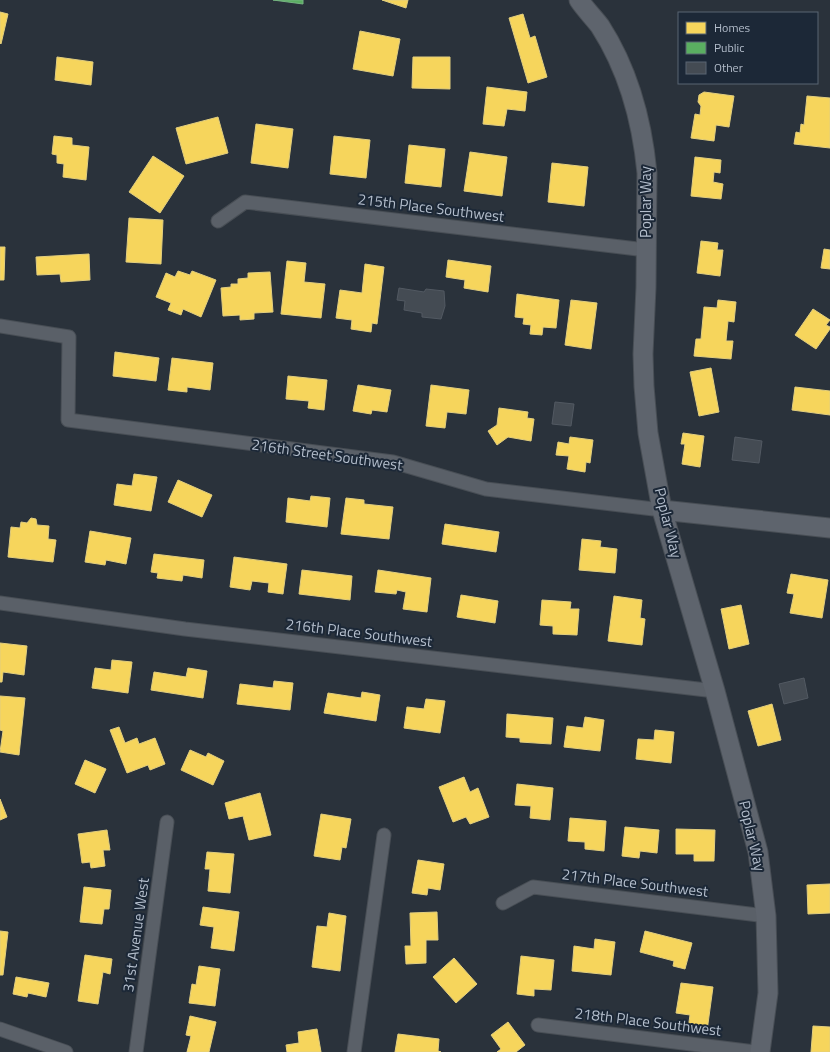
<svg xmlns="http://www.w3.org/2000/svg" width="830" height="1052" font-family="'Titillium Web',sans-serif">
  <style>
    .homes { fill: #f6d55c; stroke: #e2ce7e }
    .public { fill: #5aae61; stroke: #75b381 }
    .building { fill: #444b53; stroke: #525962 }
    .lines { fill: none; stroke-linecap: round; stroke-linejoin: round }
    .street-casing { stroke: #484e55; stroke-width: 15 }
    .secondary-casing { stroke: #484e55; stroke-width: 21 }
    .street { stroke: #5a6068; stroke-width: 13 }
    .secondary { stroke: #5e646d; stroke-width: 19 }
    .labels { text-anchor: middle; stroke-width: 4; stroke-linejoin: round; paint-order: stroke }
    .street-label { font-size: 15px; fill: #b4becc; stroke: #1c2837 }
  </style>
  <rect width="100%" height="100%" fill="#2a323b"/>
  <g class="homes">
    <polygon points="382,0 408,0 406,8"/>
    <polygon points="0,12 8,14 1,44 0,43"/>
    <polygon points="523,14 530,38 535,36 547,77 528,83 509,18"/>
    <polygon points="360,31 400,39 393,76 353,69"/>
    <polygon points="57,57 93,62 91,85 55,80"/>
    <polygon points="413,57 450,57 450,89 412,88"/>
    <polygon points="487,87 527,92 525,111 507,109 504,126 483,124"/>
    <polygon points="704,92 734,96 729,127 716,125 714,141 691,138 695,114 700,115 701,106 698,102 699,95"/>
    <polygon points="807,96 830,98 830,148 794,144 796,132 800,133 801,124 804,125"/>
    <polygon points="218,117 228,153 186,164 176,128"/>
    <polygon points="256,124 293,129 288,168 251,163"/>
    <polygon points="54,136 72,138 72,145 89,147 86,180 63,177 64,164 57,163 57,155 52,154"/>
    <polygon points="334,136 370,140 366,178 330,174"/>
    <polygon points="409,145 445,149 441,187 405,183"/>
    <polygon points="470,152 507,157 502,196 464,191"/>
    <polygon points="153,156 184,176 160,213 129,192"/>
    <polygon points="695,157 721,160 720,173 714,172 713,182 723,184 721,199 691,196"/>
    <polygon points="552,163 588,167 584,206 548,202"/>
    <polygon points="129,218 163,220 161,264 126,262"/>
    <polygon points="701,241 718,243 717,250 723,250 720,276 697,273"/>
    <polygon points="0,247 5,247 4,280 0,280"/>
    <polygon points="824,249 830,250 830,269 821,268"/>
    <polygon points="89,254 90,280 61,282 60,274 37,275 36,257"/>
    <polygon points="448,260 491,266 488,292 464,288 465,280 446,277"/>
    <polygon points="287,261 306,263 304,282 325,284 321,318 281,314"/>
    <polygon points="365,264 384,267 377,324 372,323 371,332 351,329 352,320 336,318 340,290 362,293"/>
    <polygon points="178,271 190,275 192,271 216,280 201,317 183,309 181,315 168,310 171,303 156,297 166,273 175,277"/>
    <polygon points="270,272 273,312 254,313 254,319 240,320 240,315 223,316 221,288 231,287 231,284 238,284 238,279 248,278 248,273"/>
    <polygon points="517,294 559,300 556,328 543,327 542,335 530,334 531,325 523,324 524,318 515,317"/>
    <polygon points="571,300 597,303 591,349 565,345"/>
    <polygon points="718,300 736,302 734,322 728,321 726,341 733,341 731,359 694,356 696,339 701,339 704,307 717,308"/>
    <polygon points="813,309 830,320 826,325 830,327 830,329 816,349 795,335"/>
    <polygon points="115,352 159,358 156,381 113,376"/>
    <polygon points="172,358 213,363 210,390 187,387 187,392 168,390"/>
    <polygon points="711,368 719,412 699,416 690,372"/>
    <polygon points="288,376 327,380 324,410 308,408 309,401 286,399"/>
    <polygon points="358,385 391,390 387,412 372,410 371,414 353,411"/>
    <polygon points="431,385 469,390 466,414 447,412 445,428 426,426"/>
    <polygon points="795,387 830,391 830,415 792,410"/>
    <polygon points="499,408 528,412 527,418 534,419 531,441 508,437 497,445 488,431 497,425"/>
    <polygon points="683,433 704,436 700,467 682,464 685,444 681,444"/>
    <polygon points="570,437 593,440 590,463 586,462 585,472 567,469 569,456 556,455 558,442 569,444"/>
    <polygon points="134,474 157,477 151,511 114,505 117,484 132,486"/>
    <polygon points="178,480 212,495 202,517 168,502"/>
    <polygon points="311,496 330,498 327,527 286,522 288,498 310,501"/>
    <polygon points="346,498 364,500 364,504 393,507 389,539 341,534"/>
    <polygon points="31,518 36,519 37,525 49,526 48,539 56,540 53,562 8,557 11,527 20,528 21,522 27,523"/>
    <polygon points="445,524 499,532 496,552 442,544"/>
    <polygon points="90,531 131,538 126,564 106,560 105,565 85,562"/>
    <polygon points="582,539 601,541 600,547 617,549 615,573 579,570"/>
    <polygon points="154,554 204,560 202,578 183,575 182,581 157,578 158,573 151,572"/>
    <polygon points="234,557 287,564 283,594 268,592 269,583 252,581 250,590 230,587"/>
    <polygon points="302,570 352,576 350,600 299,594"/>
    <polygon points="378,570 431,578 427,612 403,609 406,592 397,590 396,594 375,592"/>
    <polygon points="791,574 828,580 822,618 790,613 794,594 787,593"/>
    <polygon points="461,595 498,601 495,623 457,617"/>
    <polygon points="614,596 642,600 640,618 645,619 642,645 608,641"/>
    <polygon points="542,600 571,602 570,609 579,609 577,635 553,634 553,626 540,625"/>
    <polygon points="741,605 749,644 729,649 721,609"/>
    <polygon points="0,643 27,646 24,675 3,672 2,682 0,682"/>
    <polygon points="112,660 132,662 128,693 92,688 95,668 111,670"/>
    <polygon points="188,668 207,671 203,698 151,690 154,672 186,677"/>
    <polygon points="274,681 293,683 290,710 237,704 240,684 273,688"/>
    <polygon points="362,692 380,695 376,721 324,713 328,693 361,698"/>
    <polygon points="0,696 25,698 19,755 0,752 3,731 0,730"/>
    <polygon points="426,699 445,701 440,733 404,728 407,707 424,709"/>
    <polygon points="772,704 781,740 758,746 748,711"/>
    <polygon points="507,714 553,718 551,744 520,742 520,738 506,737"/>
    <polygon points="585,717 604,720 600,751 564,747 567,726 583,728"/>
    <polygon points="119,727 125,743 137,738 139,744 155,738 165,764 150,770 148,765 127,773 110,730"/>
    <polygon points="655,730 674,732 671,763 636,759 638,739 654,740"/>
    <polygon points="190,750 206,757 208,753 224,761 213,785 181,770"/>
    <polygon points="85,760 106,769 95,793 75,784"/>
    <polygon points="464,777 470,792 478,788 489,817 470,824 466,817 453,822 439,787"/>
    <polygon points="517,784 553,788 550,820 530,818 531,806 515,805"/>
    <polygon points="260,793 271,835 249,840 243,816 229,819 225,803"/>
    <polygon points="0,799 7,817 0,820"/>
    <polygon points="321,814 351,819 346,848 342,847 340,860 314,856"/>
    <polygon points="570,818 606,821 604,851 585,849 585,842 568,841"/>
    <polygon points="625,827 659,830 657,853 640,851 639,858 622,856"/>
    <polygon points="676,829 715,830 714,861 694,861 694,854 676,854"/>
    <polygon points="107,830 110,850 103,850 105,866 91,868 90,862 82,863 78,834"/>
    <polygon points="207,852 234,854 230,893 208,891 210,869 205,869"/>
    <polygon points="418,860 444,864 440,890 428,888 427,895 412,893"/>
    <polygon points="830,884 830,913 808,914 807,885"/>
    <polygon points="84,887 111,890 109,909 104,909 102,924 80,922"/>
    <polygon points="203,907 239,912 234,951 211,948 214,927 200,925"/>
    <polygon points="437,912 438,940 426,940 426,963 406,964 405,946 411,946 410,913"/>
    <polygon points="329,913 346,916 340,971 312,967 317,926 327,927"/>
    <polygon points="0,931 8,932 3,975 0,975"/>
    <polygon points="645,931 692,943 685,969 673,966 674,961 640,952"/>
    <polygon points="595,939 615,942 611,975 572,971 574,946 594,949"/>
    <polygon points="85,955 112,959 110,974 103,972 98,1004 78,1001"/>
    <polygon points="521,956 554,960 551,990 534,989 534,996 517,994"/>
    <polygon points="454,958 477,984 456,1003 433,977"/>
    <polygon points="199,966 220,969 215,1006 189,1003 192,984 196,985"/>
    <polygon points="16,977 49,983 46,997 28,993 27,997 13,994"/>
    <polygon points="681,983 713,987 707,1031 688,1029 690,1015 676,1013"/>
    <polygon points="190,1016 216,1022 209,1052 187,1052 191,1036 186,1035"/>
    <polygon points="508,1022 525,1045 516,1052 497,1052 501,1049 491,1035"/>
    <polygon points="813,1026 830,1027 830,1052 811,1052"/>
    <polygon points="317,1029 321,1052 287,1052 286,1045 299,1043 298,1032"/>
    <polygon points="398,1034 439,1039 438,1051 441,1052 395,1052"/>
  </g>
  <polygon class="public" points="273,0 303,0 303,4"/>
  <g class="building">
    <polygon points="399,288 424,292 426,289 444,291 445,306 441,319 422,317 422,313 404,310 405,301 397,300"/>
    <polygon points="555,402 574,404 571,426 552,424"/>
    <polygon points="735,437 762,441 759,463 732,460"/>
    <polygon points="804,678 808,698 784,704 779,684"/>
  </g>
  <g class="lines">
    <g class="street-casing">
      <g id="street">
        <polyline points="218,221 245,202 646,250"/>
        <polyline points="0,326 69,337 68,420 393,462 486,489 662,510"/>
        <polyline points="0,603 185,629 715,691"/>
        <polyline points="503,903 533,887 766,916"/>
        <polyline points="538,1025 755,1052"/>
        <polyline points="0,1029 66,1052"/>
        <polyline points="136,1052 167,822"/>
        <polyline points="354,1052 384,835"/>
      </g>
    </g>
    <g class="secondary-casing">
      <g id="secondary">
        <path d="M579,0c6,9 14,17 21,26 29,45 42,94 47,147l-1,114 -3,67 1,32 4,47 14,77 53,181 43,161 8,64 2,77 -8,59"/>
        <polyline points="662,510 830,528"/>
      </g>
    </g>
    <use href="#street" class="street"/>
    <use href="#secondary" class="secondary"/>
  </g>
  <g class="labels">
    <g class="street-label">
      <text transform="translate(646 202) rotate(-90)" y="5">Poplar Way</text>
      <text transform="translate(431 208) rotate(7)" y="5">215th Place Southwest</text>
      <text transform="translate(327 455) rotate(8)" y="5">216th Street Southwest</text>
      <text transform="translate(668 523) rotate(76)" y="5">Poplar Way</text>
      <text transform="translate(359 633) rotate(7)" y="5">216th Place Southwest</text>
      <text transform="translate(752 836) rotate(77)" y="5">Poplar Way</text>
      <text transform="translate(635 883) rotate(7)" y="5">217th Place Southwest</text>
      <text transform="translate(136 935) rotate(-82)" y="5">31st Avenue West</text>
      <text transform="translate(648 1022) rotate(7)" y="5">218th Place Southwest</text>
    </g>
  </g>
  <rect x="678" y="12" width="140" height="72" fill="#1c2837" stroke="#596473"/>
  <rect x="686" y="22" width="20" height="12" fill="#f6d55c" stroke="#596473"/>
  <text x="714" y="32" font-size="12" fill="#b4becc">Homes</text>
  <rect x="686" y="42" width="20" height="12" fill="#5aae61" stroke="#596473"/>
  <text x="714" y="52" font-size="12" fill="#b4becc">Public</text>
  <rect x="686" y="62" width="20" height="12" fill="#444b53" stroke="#596473"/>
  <text x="714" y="72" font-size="12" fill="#b4becc">Other</text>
</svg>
